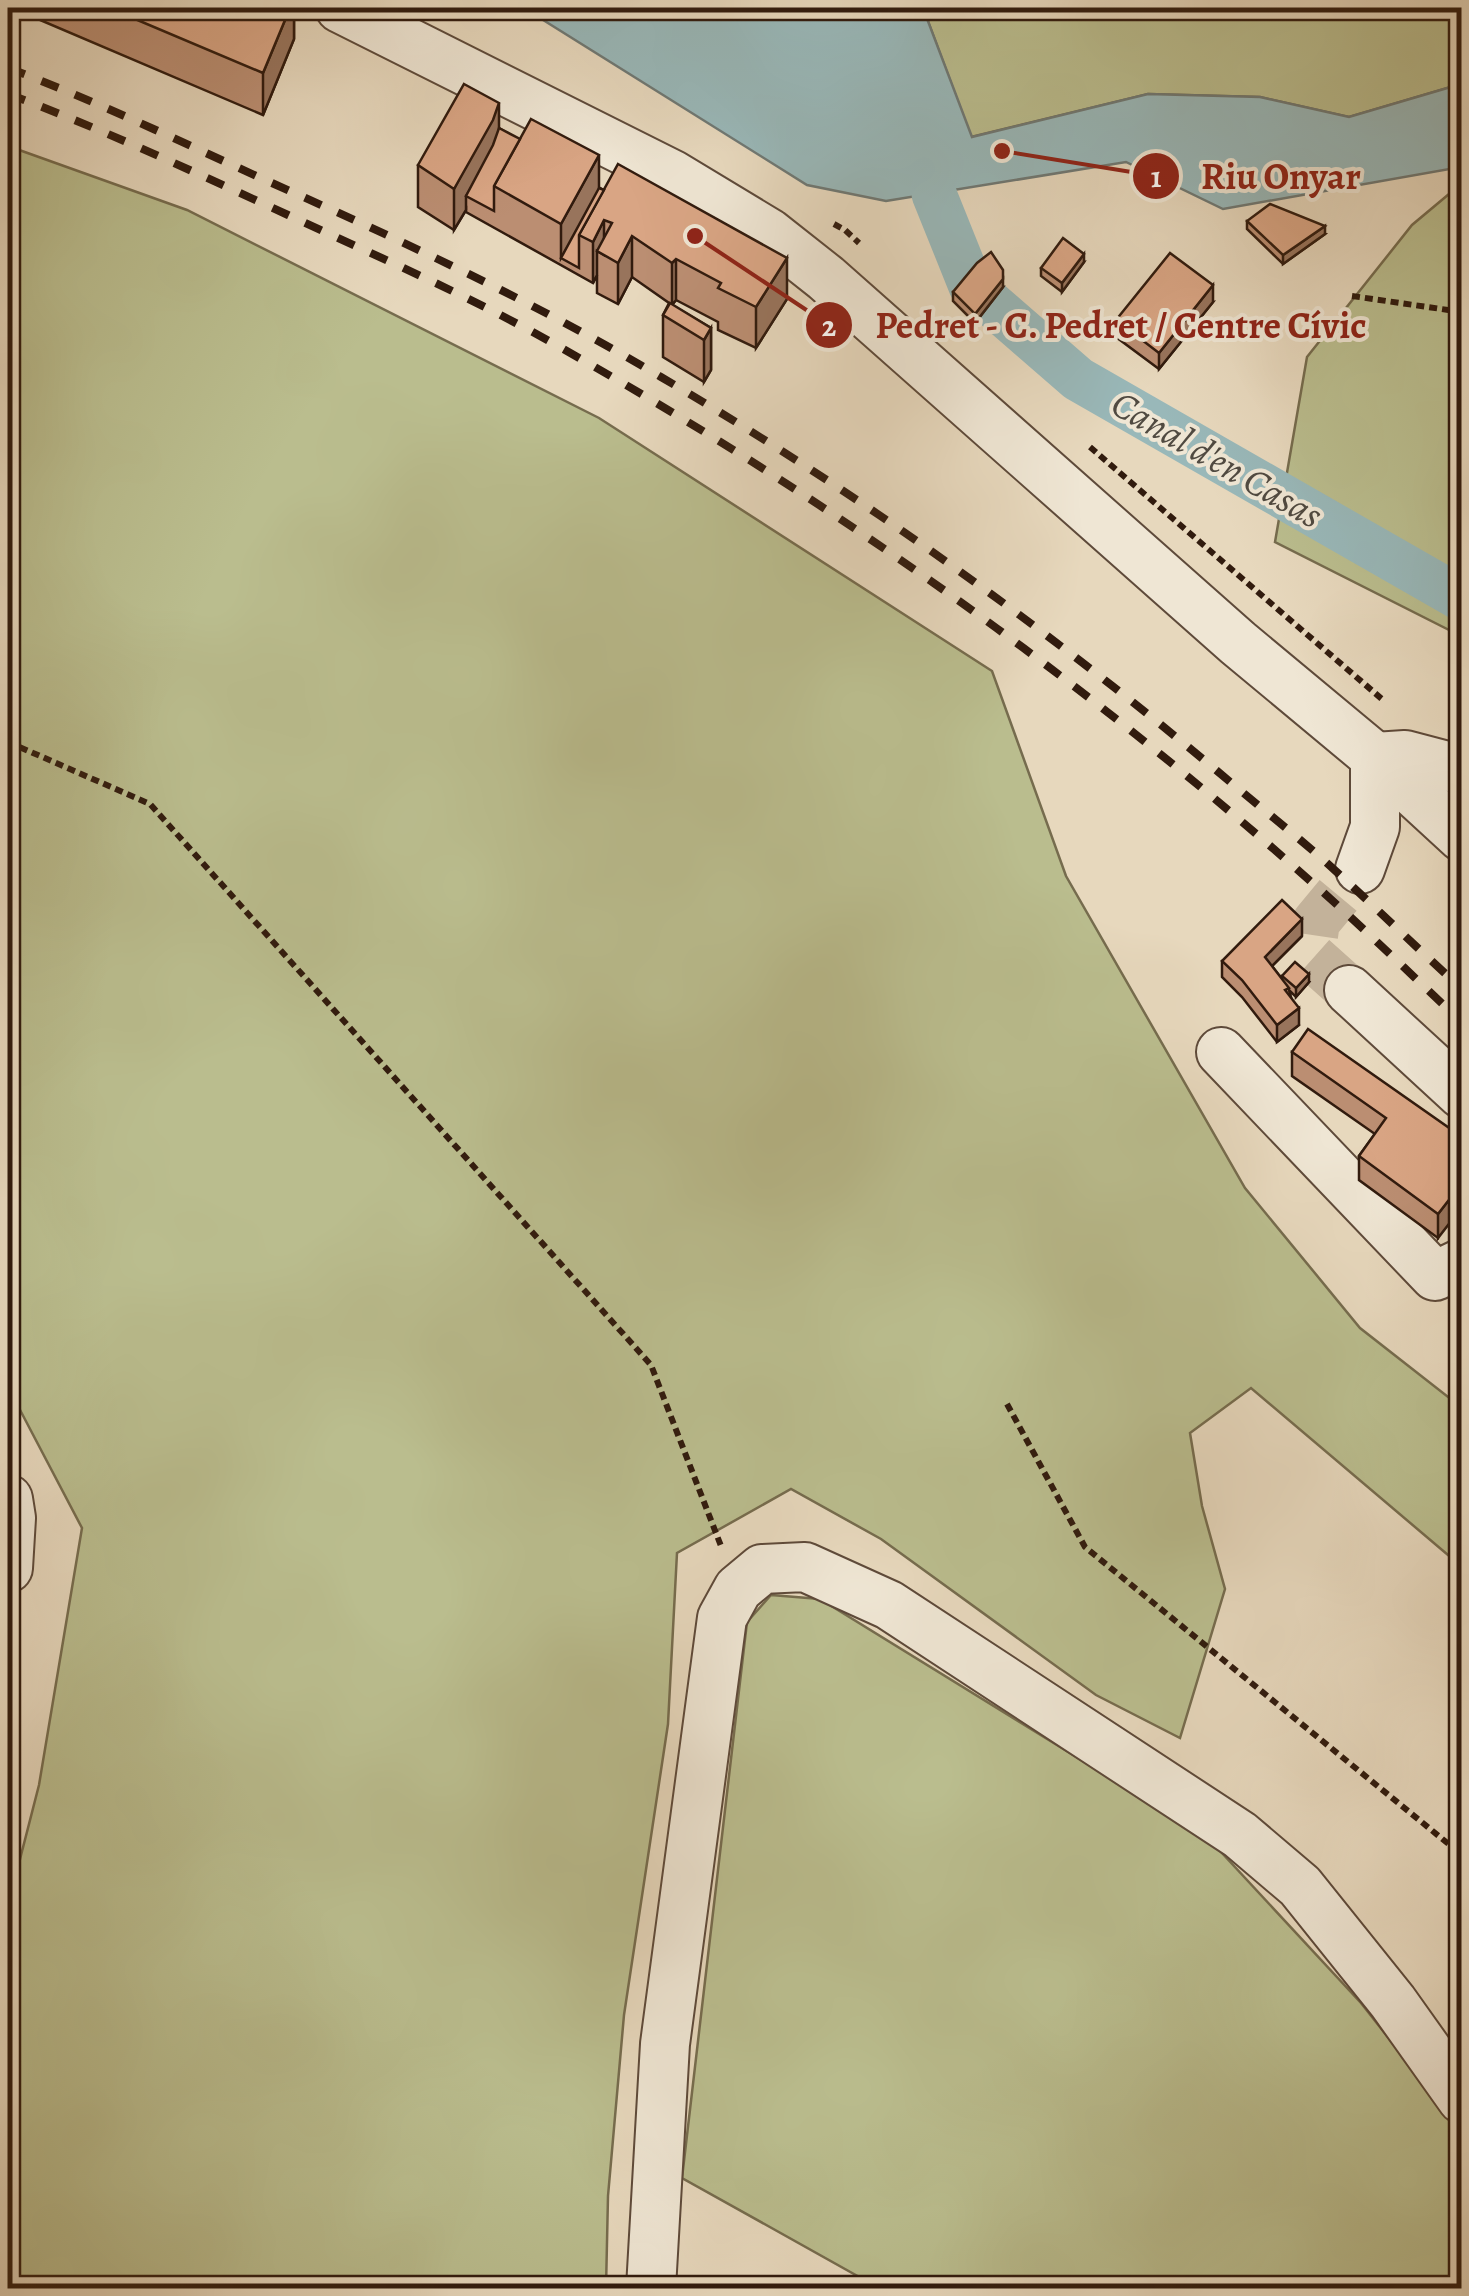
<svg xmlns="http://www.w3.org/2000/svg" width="1469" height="2296" font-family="Alegreya,serif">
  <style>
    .green { fill: #babd8e; stroke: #766c4e; stroke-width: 2.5 }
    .water { fill: #99b8b9; stroke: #6f7975; stroke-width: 2.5 }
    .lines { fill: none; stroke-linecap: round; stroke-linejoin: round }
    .canal { stroke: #99b8b9; stroke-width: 45 }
    .minor-tunnel { stroke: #c3b29a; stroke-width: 48; stroke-dasharray: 48 24; stroke-linecap: butt }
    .minor-casing { stroke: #5e4a3a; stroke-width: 52 }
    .path { stroke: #311b0e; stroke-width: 6; stroke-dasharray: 8 5; stroke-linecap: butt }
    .minor { stroke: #efe6d4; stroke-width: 48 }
    .rail { stroke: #311b0e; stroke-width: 8; stroke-dasharray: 18 18; stroke-linecap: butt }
    .wall { fill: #bb8e72; stroke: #311b0e; stroke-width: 2.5 }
    .shaded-wall { fill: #98745c; stroke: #311b0e; stroke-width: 2.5 }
    .building { fill: #d9a584; stroke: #311b0e; stroke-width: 2.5 }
    .labels { text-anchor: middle; stroke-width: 8; stroke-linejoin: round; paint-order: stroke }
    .water-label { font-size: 38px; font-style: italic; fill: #504a41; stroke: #efe6d4 }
    .leader { fill: none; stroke: #8f2418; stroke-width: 4 }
    .callout-dot { fill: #8f2418; stroke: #efe6d4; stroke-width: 4 }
    .mark-label { font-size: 30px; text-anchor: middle; font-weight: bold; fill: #fff }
    .callout-label { font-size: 38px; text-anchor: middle; font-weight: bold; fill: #8f2418; stroke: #efe6d4; stroke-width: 8; stroke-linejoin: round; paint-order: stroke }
  </style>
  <rect width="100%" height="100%" fill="#e7d8bd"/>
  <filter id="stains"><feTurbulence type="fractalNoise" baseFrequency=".002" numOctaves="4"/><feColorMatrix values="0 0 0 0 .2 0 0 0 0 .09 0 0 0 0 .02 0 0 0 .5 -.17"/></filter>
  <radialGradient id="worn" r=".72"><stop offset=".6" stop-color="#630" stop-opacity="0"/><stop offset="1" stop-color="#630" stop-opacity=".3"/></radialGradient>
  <g class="green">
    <polygon points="923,8 1461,8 1461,84 1349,117 1260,97 1148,94 971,137"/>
    <polygon points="8,146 187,210 599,418 992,671 1066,876 1245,1188 1360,1328 1461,1407 1461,1566 1251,1388 1190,1433 1202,1506 1225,1589 1180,1738 1096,1695 881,1539 791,1489 677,1553 668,1724 624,2015 608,2196 606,2288 8,2288 8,1906 39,1785 82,1528 8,1387"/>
    <polygon points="1461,184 1461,636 1275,542 1307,357 1412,225"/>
    <polygon points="771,1595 820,1599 1208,1838 1361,2003 1461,2130 1461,2288 879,2288 682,2178 747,1622"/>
  </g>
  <polygon class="water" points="524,8 923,8 972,137 1148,94 1260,97 1349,117 1461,84 1461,167 1223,209 1126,162 886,201 807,185"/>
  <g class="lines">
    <polyline class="canal" points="934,194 971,286 1078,379 1462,599"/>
    <polyline class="minor-tunnel" points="1349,990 1311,956 1316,922 1360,869"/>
    <g class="minor-casing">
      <g id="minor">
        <polyline points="340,8 673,175 769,233 826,278 1238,643 1375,757 1462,837"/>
        <polyline points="1375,757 1405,755 1462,770"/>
        <polyline points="1360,869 1375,827 1375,757"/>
        <polyline points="1349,990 1462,1094"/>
        <polyline points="1221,1052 1435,1276 1462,1263"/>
        <polyline points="8,1499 11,1518 8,1568"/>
        <polyline points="651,2288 665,2044 722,1618 738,1589 762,1569 805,1567 889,1605 1240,1835 1300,1886 1393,2002 1462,2099"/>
      </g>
    </g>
    <g class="path">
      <polyline points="834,224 845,230 859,243"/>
      <polyline points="1352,296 1462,312"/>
      <polyline points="1090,447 1383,700"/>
      <polyline points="8,742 150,804 651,1365 721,1546"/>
      <polyline points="1007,1404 1085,1547 1462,1855"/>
    </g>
    <use href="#minor" class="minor"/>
    <g class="rail">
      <path d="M8,68c86,32 171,73 255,111 135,60 270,122 398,198 203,119 394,257 574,409 31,26 63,51 93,78 45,41 89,84 134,125"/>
      <path d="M8,94c95,35 188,79 280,121 84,39 170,76 252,121 274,152 533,335 768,543 53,46 102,95 154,143"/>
    </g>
  </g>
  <g class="wall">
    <polygon points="12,8 294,8 294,39 263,115"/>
    <polygon points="499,128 787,299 756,348 718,330 718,322 676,300 672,305 711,328 711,370 704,382 663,357 663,315 669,303 632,277 618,304 597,293 597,275 593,283 466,212 466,210 454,230 418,207 418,165"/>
    <polygon points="1247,221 1325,234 1283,264 1247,229"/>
    <polygon points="1084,262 1062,292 1041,276 1041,268"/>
    <polygon points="1003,287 975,323 953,301 953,292"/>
    <polygon points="1213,302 1159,369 1116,337 1116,320"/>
    <polygon points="1302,936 1272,966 1282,979 1282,976 1309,982 1296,997 1289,990 1299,1025 1277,1042 1242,997 1222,977 1222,961"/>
    <polygon points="1292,1052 1462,1137 1438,1238 1359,1180 1359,1156 1375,1134 1292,1076"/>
  </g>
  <g class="shaded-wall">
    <polygon points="290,8 294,8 294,39 263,115 263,73"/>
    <polygon points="499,103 499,144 466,196 466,210 454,230 454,189"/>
    <polygon points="599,155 599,196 561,258 561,224"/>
    <polygon points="604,220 604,255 597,251 597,275 593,283 593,242"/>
    <polygon points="1325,226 1325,234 1283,264 1283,255"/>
    <polygon points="632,236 632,277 618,304 618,263"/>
    <polygon points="1084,254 1084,262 1062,292 1062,283"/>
    <polygon points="787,258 787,299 756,348 756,307"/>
    <polygon points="676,259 676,300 672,305 672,263"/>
    <polygon points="1003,279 1003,287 975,323 975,314"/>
    <polygon points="1213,285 1213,302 1159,369 1159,353"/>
    <polygon points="711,328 711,370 704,382 704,340"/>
    <polygon points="1302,919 1302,936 1265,973 1265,957"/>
    <polygon points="1309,974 1309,982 1296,997 1296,988"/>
    <polygon points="1299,1008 1299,1025 1277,1042 1277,1025"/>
    <polygon points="1462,1183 1462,1207 1438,1238 1438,1214"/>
  </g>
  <g class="building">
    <polygon points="109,8 290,8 263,73"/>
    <polygon points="464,84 499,103 493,120 454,189 418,165"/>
    <polygon points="531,119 599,155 561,224 494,186"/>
    <polygon points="499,128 520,139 494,186 494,211 466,196 493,145"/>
    <polygon points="618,164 787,258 756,307 718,288 721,283 676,259 672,263 632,236 618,263 597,251 612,223 604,220 593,242 579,235"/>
    <polygon points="599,188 604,190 579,235 579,268 561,258"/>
    <polygon points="1270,204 1325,226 1283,255 1247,221"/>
    <polygon points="1063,238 1084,254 1062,283 1041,268"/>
    <polygon points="991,252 1003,270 1003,279 975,314 953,292 977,263"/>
    <polygon points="1170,253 1213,285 1159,353 1116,320"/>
    <polygon points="670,303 711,328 704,340 663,315"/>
    <polygon points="1282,900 1302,919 1265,957 1289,988 1285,990 1299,1008 1277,1025 1242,980 1222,961"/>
    <polygon points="1295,962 1309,974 1296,988 1282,976"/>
    <polygon points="1308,1029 1462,1137 1462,1183 1438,1214 1359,1156 1386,1118 1292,1052"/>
  </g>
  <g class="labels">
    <g class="water-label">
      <text transform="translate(1217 459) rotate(30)" y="13">Canal d'en Casas</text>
    </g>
  </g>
  <path class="leader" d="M1002 151L1156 176M695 236L829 325"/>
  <g class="callout-dot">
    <circle cx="1002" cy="151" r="10"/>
    <circle cx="695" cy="236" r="10"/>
    <circle cx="1156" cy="176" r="25"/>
    <circle cx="829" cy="325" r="25"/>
  </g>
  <g class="mark-label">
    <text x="1156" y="187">1</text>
    <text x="829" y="336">2</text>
  </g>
  <g class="callout-label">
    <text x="1281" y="189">Riu Onyar</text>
    <text x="1121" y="338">Pedret - C. Pedret / Centre Cívic</text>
  </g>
  <rect width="1469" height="2296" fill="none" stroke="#e7d8bd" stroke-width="40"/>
  <rect x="10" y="10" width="1449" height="2276" fill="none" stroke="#311b0e" stroke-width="5"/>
  <rect x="20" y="20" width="1429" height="2256" fill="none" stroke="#311b0e" stroke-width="2.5"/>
  <rect width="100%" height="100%" filter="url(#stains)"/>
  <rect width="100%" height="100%" fill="url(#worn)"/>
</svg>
